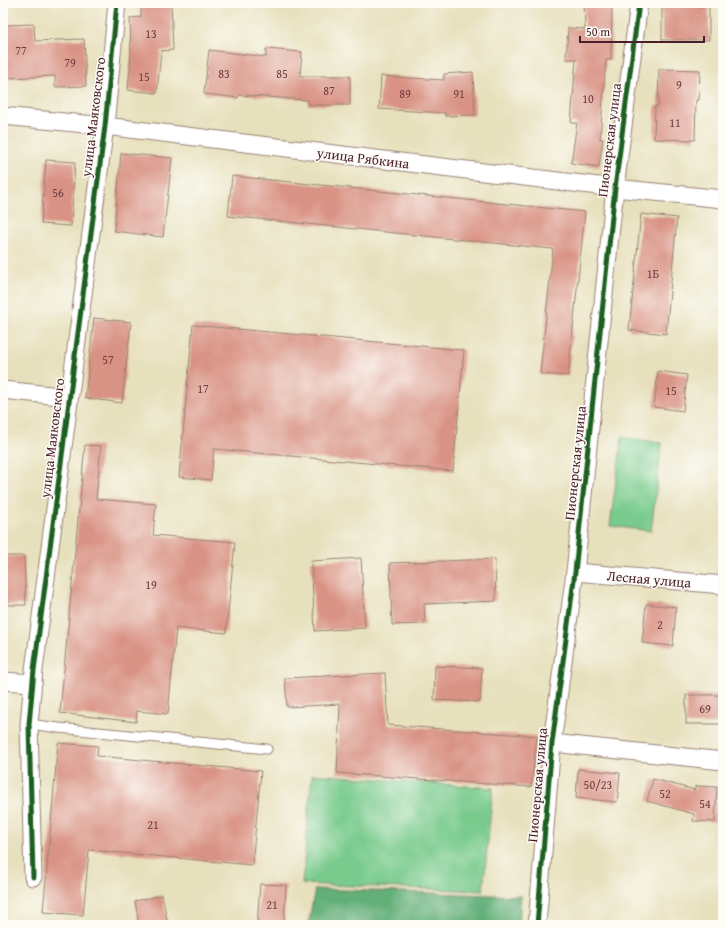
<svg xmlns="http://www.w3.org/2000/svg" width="726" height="928" font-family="'Gentium Book Plus',serif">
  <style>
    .green { fill: #79cb8d; stroke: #62755c }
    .forest { fill: #62af78; stroke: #566752 }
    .building { fill: #d99384 }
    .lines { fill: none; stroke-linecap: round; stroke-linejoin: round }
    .service-casing { stroke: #988074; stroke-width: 11 }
    .minor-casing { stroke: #988074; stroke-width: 19 }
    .service { stroke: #fff; stroke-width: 9 }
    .minor { stroke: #fff; stroke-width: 17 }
    .cycleway-casing { stroke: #fdfcf7; stroke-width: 8 }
    .cycleway { stroke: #1b5e20; stroke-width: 5 }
    .labels { text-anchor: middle; stroke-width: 3; stroke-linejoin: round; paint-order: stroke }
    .number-label { font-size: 12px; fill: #6e3c41 }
    .street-label { font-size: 14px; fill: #4a1f2b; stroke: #fdfcf7 }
  </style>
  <rect width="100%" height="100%" fill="#fdfcf7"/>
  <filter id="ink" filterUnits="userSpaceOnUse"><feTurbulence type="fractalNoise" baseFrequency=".025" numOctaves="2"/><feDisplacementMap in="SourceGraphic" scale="8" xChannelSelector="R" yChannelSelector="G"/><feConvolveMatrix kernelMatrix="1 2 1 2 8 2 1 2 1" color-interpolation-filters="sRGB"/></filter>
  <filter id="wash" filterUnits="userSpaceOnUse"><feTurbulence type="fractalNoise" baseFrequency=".012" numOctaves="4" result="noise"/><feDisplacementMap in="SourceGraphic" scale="16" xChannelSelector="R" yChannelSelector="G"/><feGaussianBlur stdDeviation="0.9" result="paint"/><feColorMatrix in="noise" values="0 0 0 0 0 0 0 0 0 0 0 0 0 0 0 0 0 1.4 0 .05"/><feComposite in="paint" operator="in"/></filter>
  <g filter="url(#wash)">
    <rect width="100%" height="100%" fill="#e7e0bc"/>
    <g class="green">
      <polygon points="622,437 662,443 651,531 610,526"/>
      <polygon points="312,774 493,788 483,891 302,884"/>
    </g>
    <polygon class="forest" points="315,889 521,896 519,925 375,925 374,923 372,925 308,925"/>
    <g id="blocks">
      <g class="building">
        <polygon points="141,3 171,3 173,50 161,51 157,93 128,90 131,54 130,18 141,17"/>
        <polygon points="584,3 612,3 611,60 606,60 600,139 603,139 599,167 571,163 577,123 571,123 576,59 566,59 568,28 585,29"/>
        <polygon points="662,6 709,7 709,40 662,40"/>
        <polygon points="34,24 35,41 84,39 86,86 55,87 55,76 8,78 6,25"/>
        <polygon points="266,49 302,52 300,76 350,76 350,105 308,105 308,100 239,95 238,98 204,94 209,50 266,57"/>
        <polygon points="659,69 700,70 699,100 696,100 695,140 654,139 655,106 658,106"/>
        <polygon points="473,72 475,115 445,116 445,113 379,109 381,76 444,80 444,74"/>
        <polygon points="121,153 172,158 163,237 114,231"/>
        <polygon points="46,160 75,162 71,226 41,224"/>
        <polygon points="232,176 585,212 568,376 540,374 553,249 228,216"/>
        <polygon points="641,214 677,218 666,334 629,330"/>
        <polygon points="94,318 131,322 122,403 85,398"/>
        <polygon points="193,325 464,350 453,471 214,449 211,480 179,477"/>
        <polygon points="658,371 687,375 683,411 654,407"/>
        <polygon points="85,445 101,446 96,499 156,504 153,535 235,542 226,633 176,628 168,714 137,711 136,722 60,713"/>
        <polygon points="3,556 24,556 26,605 3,605"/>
        <polygon points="361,558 365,628 315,631 311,561"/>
        <polygon points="495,559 496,601 424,604 425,624 392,625 390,563"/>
        <polygon points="646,604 676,607 673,646 642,643"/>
        <polygon points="435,666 482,668 480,702 434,700"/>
        <polygon points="385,673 388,725 537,736 531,787 337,773 340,704 287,707 285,678"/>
        <rect x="686" y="695" width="37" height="29"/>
        <polygon points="58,743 98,746 97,756 261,771 252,865 89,850 83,915 43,912"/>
        <polygon points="578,769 620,773 617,802 576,798"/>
        <polygon points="653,779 695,790 695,786 717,787 715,822 693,821 694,814 647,801"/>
        <polygon points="260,884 286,885 284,925 257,925"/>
        <polygon points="162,895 168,925 139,925 135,901"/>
      </g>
    </g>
  </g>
  <g filter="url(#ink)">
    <use href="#blocks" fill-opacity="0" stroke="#988074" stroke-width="1"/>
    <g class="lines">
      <g class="service-casing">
        <polyline id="service" points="29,724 59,728 267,749"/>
      </g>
      <g class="minor-casing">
        <g id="minor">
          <polyline points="3,116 105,126 615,188 723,199"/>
          <polyline points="3,390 69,397"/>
          <polyline points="575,572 723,585"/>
          <polyline points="3,681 33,683"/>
          <polyline points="552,743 723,761"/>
          <polyline points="33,877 29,724 34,670 105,126 117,3"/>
          <polyline points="537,925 552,743 575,572 615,188 639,3"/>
        </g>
      </g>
      <use href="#service" class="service"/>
      <use href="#minor" class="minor"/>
      <g class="cycleway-casing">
        <g id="cycleway">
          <polyline points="33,877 29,724 34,670 105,126 117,3"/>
          <polyline points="537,925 552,743 575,572 615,188 639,3"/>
        </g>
      </g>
      <use href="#cycleway" class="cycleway"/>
    </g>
  </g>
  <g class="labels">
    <g class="number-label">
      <text x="151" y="38">13</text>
      <text x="21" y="55">77</text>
      <text x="70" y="67">79</text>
      <text x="224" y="78">83</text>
      <text x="282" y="78">85</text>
      <text x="144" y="81">15</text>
      <text x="679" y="89">9</text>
      <text x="329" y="95">87</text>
      <text x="405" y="98">89</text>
      <text x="459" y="98">91</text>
      <text x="588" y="103">10</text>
      <text x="675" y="127">11</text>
      <text x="58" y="197">56</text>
      <text x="653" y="278">1Б</text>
      <text x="108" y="364">57</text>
      <text x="203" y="393">17</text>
      <text x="671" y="395">15</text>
      <text x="151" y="589">19</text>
      <text x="660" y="629">2</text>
      <text x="705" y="713">69</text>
      <text x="598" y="789">50/23</text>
      <text x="665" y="798">52</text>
      <text x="705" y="808">54</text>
      <text x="153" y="829">21</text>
      <text x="272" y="909">21</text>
    </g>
    <g class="street-label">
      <text transform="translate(93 117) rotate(-83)" y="5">улица Маяковского</text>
      <text transform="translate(609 140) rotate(-83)" y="5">Пионерская улица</text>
      <text transform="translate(363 158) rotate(7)" y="5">улица Рябкина</text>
      <text transform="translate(52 438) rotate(-83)" y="5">улица Маяковского</text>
      <text transform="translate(575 463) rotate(-84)" y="5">Пионерская улица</text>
      <text transform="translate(649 579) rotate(5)" y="5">Лесная улица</text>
      <text transform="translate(537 785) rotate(-85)" y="5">Пионерская улица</text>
    </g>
  </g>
  <rect width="726" height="928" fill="none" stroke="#fdfcf7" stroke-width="16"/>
  <path d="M580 36v6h124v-6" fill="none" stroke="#4a1f2b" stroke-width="2"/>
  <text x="586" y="36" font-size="12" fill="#4a1f2b" stroke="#fdfcf7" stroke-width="3" paint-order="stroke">50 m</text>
</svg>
